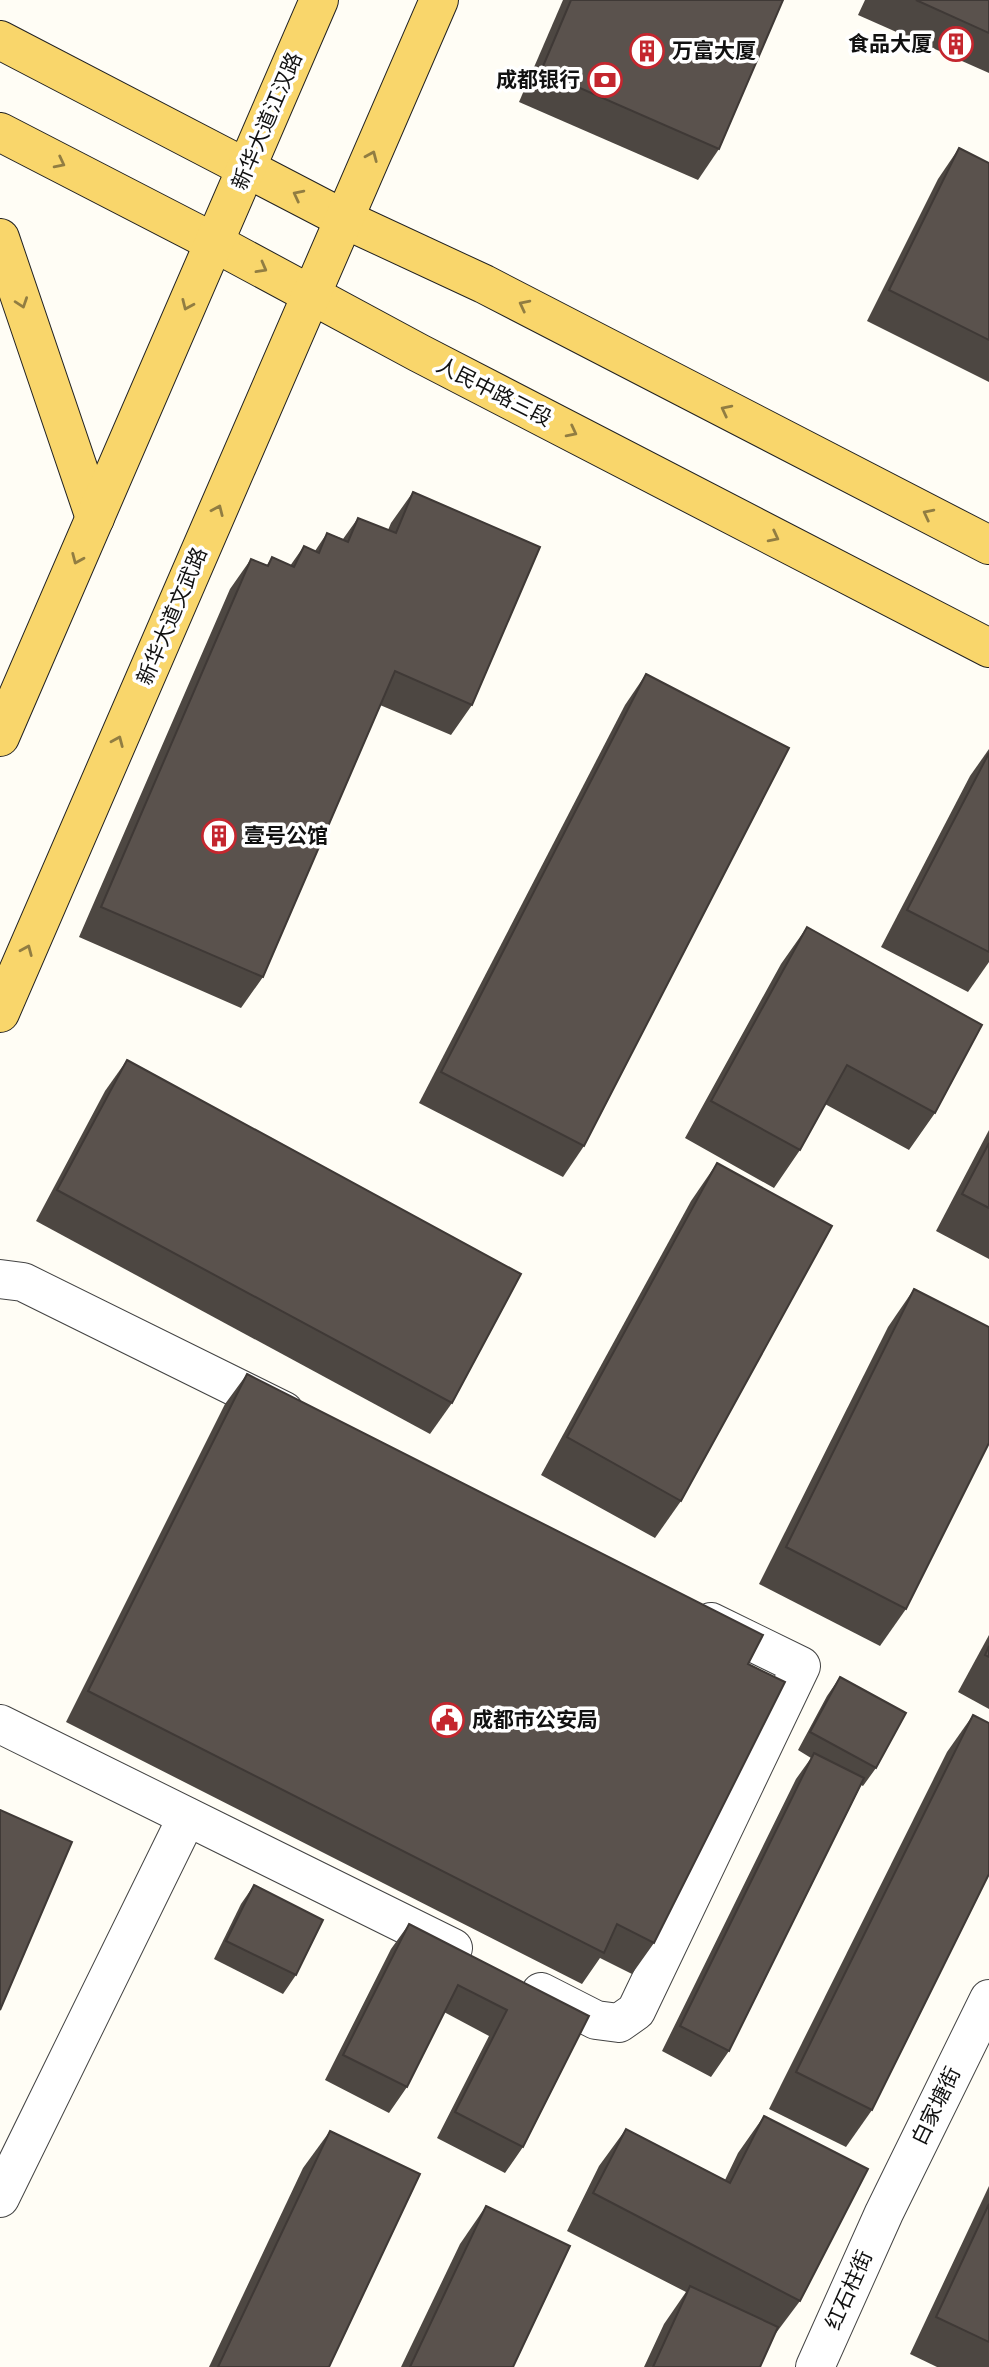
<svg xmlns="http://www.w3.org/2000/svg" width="989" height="2367" font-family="Merriweather,'Noto Sans SC',serif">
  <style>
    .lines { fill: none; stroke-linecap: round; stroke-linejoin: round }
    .minor-casing { stroke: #444; stroke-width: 40 }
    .major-casing { stroke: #222; stroke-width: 40 }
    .minor { stroke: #fff; stroke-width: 38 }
    .major { stroke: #f9d66b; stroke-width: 38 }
    .wall { fill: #4d4742 }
    .building { fill: #5a524d; stroke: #3f3936; stroke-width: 2 }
    .oneway { stroke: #917d42 }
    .labels { text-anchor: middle; stroke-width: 7; stroke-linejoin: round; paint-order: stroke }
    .poi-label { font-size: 21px; font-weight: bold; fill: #111; stroke: #fff; text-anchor: start }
    .street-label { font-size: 21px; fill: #111; stroke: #fff }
  </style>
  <rect width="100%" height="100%" fill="#fffdf5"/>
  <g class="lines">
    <g class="minor-casing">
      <g id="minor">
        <polyline points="0,1279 23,1282 284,1411"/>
        <polyline points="0,1724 453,1948"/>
        <polyline points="541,1992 596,2020 619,2023 636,2011 801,1666 711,1622"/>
        <polyline points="0,2198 187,1817"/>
        <polyline points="815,2367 884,2213 989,1999"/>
      </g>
    </g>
    <g class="major-casing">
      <g id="major">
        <polyline points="0,40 344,219 484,284 989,545"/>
        <polyline points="0,132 215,243 419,353 989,648"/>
        <polyline points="0,238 95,518"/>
        <polyline points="0,737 319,0"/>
        <polyline points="0,1013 439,0"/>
      </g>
    </g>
    <use href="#minor" class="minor"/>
    <use href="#major" class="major"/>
  </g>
  <g class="wall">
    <polygon points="563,0 783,0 719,149 698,180 519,102"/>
    <polygon points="865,0 989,0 989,73 858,15"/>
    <polygon points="959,148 989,163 989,382 867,321 938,179"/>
    <polygon points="413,492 472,705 451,735 380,705 263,977 241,1008 79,937 230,589 251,559 267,565 272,557 290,566 304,546 315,551 327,533 343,539 358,518 388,530 391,523"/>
    <polygon points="646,674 584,1146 563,1177 419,1103 625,705"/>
    <polygon points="989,749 989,962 968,992 881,947 970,776"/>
    <polygon points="807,927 935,1113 909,1150 825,1104 800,1150 774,1188 685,1138 781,964"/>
    <polygon points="127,1060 452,1403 430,1434 36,1221 105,1091"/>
    <polygon points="989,1130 989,1259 936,1231"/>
    <polygon points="717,1163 681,1501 655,1538 541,1475 691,1201"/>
    <polygon points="914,1289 906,1609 880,1646 759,1584 888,1327"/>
    <polygon points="247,1374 748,1664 654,1943 632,1974 600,1958 582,1984 66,1722 225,1404"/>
    <polygon points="989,1635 989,1709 958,1692"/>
    <polygon points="840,1677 876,1768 863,1786 861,1785 729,2051 711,2077 662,2051 796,1779 811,1758 798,1750 827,1696"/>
    <polygon points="973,1715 872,2110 846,2147 769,2109 947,1752"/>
    <polygon points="254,1885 296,1975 283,1994 214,1959 241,1904"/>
    <polygon points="409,1924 589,2016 523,2147 505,2173 437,2138 489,2036 444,2012 407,2087 389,2113 325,2080 391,1949"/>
    <polygon points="764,2116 800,2301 773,2337 760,2367 644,2367 664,2324 686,2292 567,2231 599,2166 626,2129 725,2180 738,2153"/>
    <polygon points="330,2131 329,2367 209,2367 303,2168"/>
    <polygon points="989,2186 989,2367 937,2367 910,2354"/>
    <polygon points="486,2206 513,2367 401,2367 460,2244"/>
  </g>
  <g class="building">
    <polygon points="571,0 783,0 719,149 541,71"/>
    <polygon points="916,0 989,0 989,33"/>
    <polygon points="959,148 989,163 989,340 889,290"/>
    <polygon points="413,492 540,547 472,705 395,671 263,977 101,907 251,559 268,566 272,557 294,567 304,546 319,553 327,533 348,542 358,518 396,533"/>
    <polygon points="646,674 789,748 584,1146 441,1072"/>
    <polygon points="989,753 989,952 907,910"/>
    <polygon points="807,927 982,1025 935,1113 847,1065 800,1150 711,1101"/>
    <polygon points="127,1060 521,1274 452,1403 57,1190"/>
    <polygon points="989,1143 989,1208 962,1194"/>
    <polygon points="717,1163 832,1226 681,1501 567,1437"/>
    <polygon points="914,1289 989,1327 989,1443 906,1609 786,1547"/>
    <polygon points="247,1374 763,1635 748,1664 785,1682 654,1943 617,1924 604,1953 88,1691"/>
    <polygon points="989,1646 989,1657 985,1655"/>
    <polygon points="840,1677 906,1713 876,1768 810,1732"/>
    <polygon points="973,1715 989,1723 989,1874 872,2110 796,2072"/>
    <polygon points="814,1753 864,1778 729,2051 680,2026"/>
    <polygon points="0,1810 72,1842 0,2010"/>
    <polygon points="254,1885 323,1920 296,1975 226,1941"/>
    <polygon points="409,1924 589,2016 523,2147 455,2112 507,2010 458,1985 407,2087 343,2055"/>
    <polygon points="764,2116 868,2169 800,2301 593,2193 626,2129 730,2183"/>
    <polygon points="330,2131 420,2174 329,2367 218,2367"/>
    <polygon points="989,2204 989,2342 936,2317"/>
    <polygon points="486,2206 570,2246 513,2367 410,2367"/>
    <polygon points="690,2286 778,2327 760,2367 653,2367"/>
  </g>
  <defs><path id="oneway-chevron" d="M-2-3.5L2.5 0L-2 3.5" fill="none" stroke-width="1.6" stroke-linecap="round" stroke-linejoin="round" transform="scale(1.75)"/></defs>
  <g class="oneway">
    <use href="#oneway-chevron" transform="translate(372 156) rotate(-67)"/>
    <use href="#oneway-chevron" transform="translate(60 163) rotate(27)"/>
    <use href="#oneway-chevron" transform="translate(298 195) rotate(-153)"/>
    <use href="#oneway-chevron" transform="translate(262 268) rotate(29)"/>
    <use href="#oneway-chevron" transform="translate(22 303) rotate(71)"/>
    <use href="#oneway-chevron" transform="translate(187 305) rotate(114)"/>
    <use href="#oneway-chevron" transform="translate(524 305) rotate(-153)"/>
    <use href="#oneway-chevron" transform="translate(726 410) rotate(-153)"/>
    <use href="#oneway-chevron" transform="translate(572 432) rotate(27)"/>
    <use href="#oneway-chevron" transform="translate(218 510) rotate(-66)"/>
    <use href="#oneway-chevron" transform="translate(928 514) rotate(-153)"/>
    <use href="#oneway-chevron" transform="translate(774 537) rotate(27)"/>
    <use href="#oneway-chevron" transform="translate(77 559) rotate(113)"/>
    <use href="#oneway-chevron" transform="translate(118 741) rotate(-67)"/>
    <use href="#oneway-chevron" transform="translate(27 950) rotate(-67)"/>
  </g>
  <defs>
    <g id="building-ring" transform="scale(1.75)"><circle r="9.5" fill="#fff" stroke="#c4262e" stroke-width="1.5"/><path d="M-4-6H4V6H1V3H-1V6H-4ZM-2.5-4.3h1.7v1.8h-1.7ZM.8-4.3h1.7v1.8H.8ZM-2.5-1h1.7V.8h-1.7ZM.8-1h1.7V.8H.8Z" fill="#c4262e"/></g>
    <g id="bank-ring" transform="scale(1.75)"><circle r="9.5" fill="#fff" stroke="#c4262e" stroke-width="1.5"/><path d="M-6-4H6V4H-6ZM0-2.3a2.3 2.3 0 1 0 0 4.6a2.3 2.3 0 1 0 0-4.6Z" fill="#c4262e"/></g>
    <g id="civic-ring" transform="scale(1.75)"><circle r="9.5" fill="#fff" stroke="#c4262e" stroke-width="1.5"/><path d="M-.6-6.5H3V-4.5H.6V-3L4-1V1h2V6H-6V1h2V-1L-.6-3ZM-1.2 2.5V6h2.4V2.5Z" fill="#c4262e"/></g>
  </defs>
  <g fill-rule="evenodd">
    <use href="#building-ring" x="956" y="44"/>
    <use href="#building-ring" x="647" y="51"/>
    <use href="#bank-ring" x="605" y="80"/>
    <use href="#building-ring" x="219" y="836"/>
    <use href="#civic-ring" x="447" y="1720"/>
  </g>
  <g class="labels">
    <g class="poi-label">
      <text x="932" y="51" text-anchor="end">食品大厦</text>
      <text x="672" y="58">万富大厦</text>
      <text x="580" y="87" text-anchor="end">成都银行</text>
      <text x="244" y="843">壹号公馆</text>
      <text x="472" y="1727">成都市公安局</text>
    </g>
    <g class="street-label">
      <text transform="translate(267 121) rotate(-67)" y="7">新华大道江汉路</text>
      <text transform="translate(494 392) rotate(27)" y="7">人民中路三段</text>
      <text transform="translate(172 616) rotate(-67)" y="7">新华大道文武路</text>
      <text transform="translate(936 2106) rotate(-64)" y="7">白家塘街</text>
      <text transform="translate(849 2290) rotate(-66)" y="7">红石柱街</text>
    </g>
  </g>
</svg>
